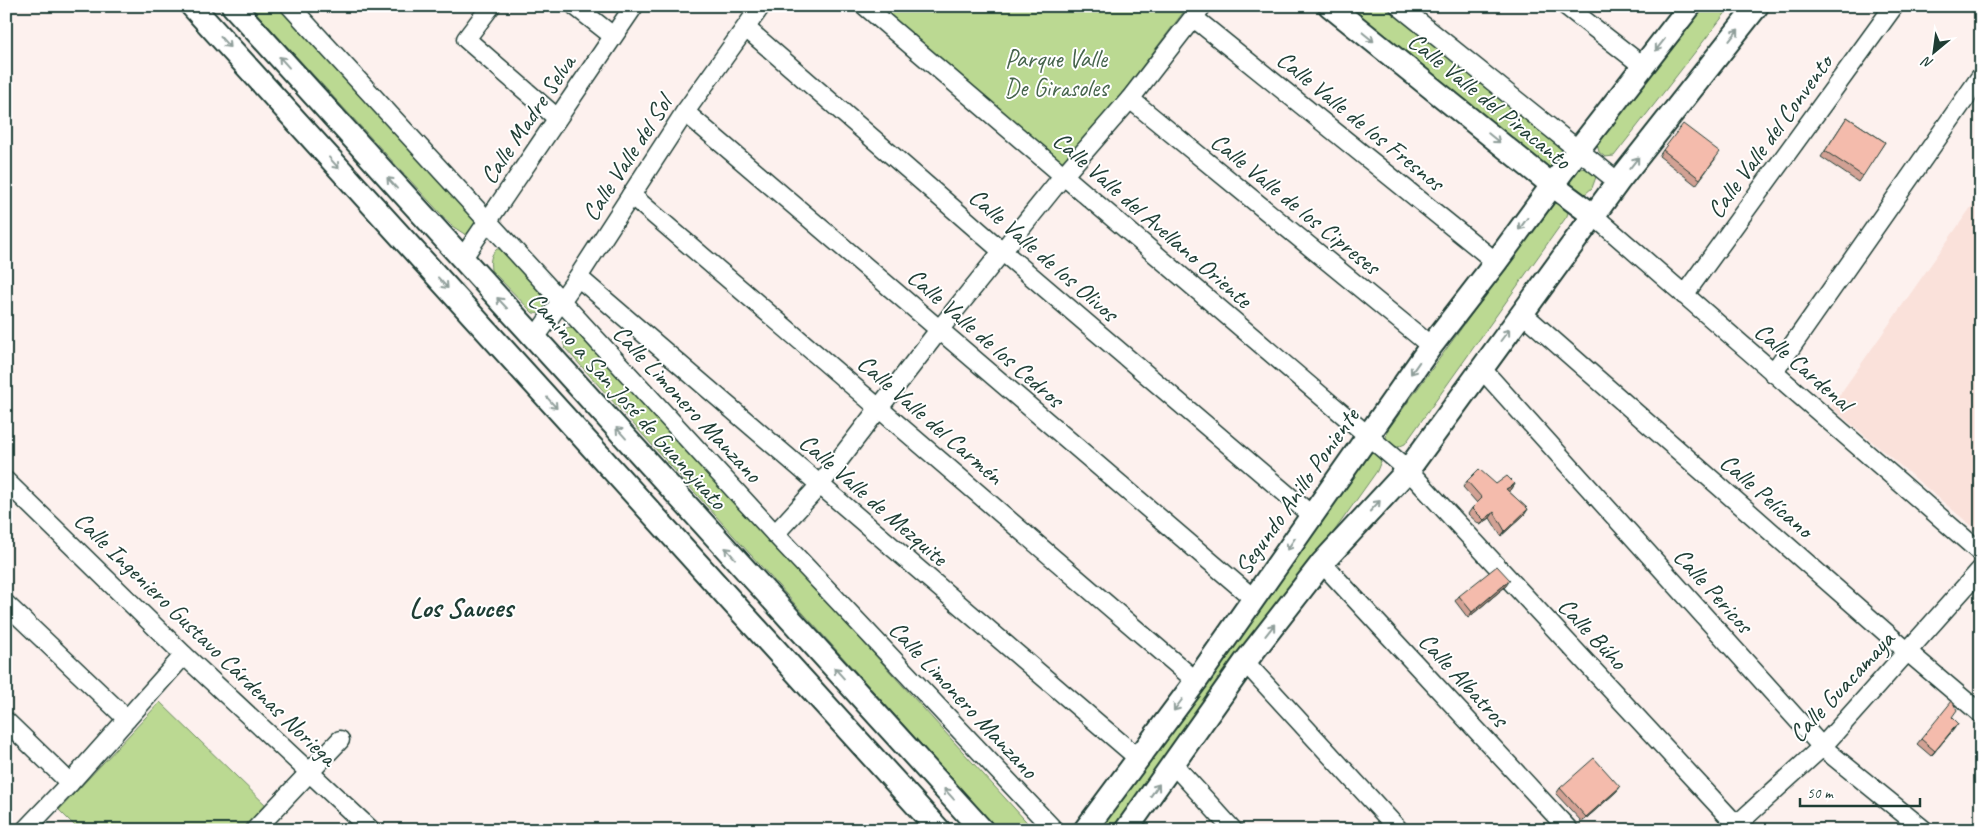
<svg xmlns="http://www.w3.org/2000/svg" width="1987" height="836" font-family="Caveat,sans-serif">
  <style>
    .built { fill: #fae1da }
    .green { fill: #bbd992; stroke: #6d8b63 }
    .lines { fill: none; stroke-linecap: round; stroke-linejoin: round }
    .minor-casing { stroke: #1f3d34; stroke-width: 21 }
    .major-casing { stroke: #1f3d34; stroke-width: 26 }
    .minor { stroke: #fff; stroke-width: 18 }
    .major { stroke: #fff; stroke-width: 22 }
    .wall { fill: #d2a194; stroke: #1f3d34 }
    .shaded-wall { fill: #ab8378; stroke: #1f3d34 }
    .building { fill: #f4bbac; stroke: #1f3d34 }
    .oneway { stroke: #8f9e9a }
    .labels { text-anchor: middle; stroke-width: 4; stroke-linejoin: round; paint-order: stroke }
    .park-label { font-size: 25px; fill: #46644c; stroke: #fff }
    .street-label { font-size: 25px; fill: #1f3d34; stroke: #fff }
    .quarter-label { font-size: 28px; font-weight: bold; fill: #1f3d34; stroke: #fff }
  </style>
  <rect width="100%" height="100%" fill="#fdf1ee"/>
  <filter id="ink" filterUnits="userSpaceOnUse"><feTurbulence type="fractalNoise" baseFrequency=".02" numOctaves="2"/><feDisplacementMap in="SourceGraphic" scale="10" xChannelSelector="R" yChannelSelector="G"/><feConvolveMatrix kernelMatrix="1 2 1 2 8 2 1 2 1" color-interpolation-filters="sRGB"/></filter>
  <g filter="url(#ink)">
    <polygon class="built" points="1981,193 1981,534 1831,407"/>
    <g class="green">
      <polygon points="250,6 278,6 478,225 475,233 466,235 452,226"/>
      <polygon points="874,6 1188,6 1066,167"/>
      <polygon points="1345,6 1385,6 1561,149 1563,159 1553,172"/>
      <polygon points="1704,6 1731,6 1614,156 1605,157 1599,152 1597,144"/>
      <polygon points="1588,168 1596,177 1592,188 1585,194 1572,187 1570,180 1579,169"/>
      <polygon points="1555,199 1569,208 1567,216 1405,444 1398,447 1390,445 1386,438 1387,431"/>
      <path d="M497,249h4l48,54 -7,11 -9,-1 -42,-43c-1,-9 -1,-15 6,-21z"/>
      <polygon points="571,327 671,431 1034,830 998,830 565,348 562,337 566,328"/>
      <polygon points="1370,449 1377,455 1381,461 1377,471 1122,830 1090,830"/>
      <polygon points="160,702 272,811 254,830 79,830 59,810"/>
    </g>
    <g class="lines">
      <g class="minor-casing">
        <g id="minor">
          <polyline points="290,6 775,534 1054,830"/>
          <polyline points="491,6 466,39 557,118"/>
          <polyline points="575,6 613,36"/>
          <polyline points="865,6 1408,470 1741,830"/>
          <polyline points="1399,6 1618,182"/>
          <polyline points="1566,6 1643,66"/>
          <polyline points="1194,18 1496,262"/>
          <polyline points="746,28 1003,252 1311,515"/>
          <polyline points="1130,99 1431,346"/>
          <polyline points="685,112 1254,599"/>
          <polyline points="631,195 1196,681"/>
          <polyline points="1594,216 1981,553"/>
          <polyline points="462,259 634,6"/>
          <polyline points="578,277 1138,758"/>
          <polyline points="1684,295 1894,6"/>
          <polyline points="1522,313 1908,652 1981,714"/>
          <polyline points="535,338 578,277 685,112 761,6"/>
          <polyline points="1481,368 1822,747 1924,830"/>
          <polyline points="1773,373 1981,76"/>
          <polyline points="6,481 184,655 371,830"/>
          <polyline points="775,534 819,486 939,330 1063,176 1130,99 1202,6"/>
          <polyline points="1322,563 1569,830"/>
          <polyline points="6,604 127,719"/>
          <polyline points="1245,662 1399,830"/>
          <polyline points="6,721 70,783"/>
          <polyline points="1173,764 1233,830"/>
          <polyline points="25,830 70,783 184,655"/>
          <polyline points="255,830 340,740"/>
          <polyline points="1731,830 1822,747 1981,569"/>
        </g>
      </g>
      <g class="major-casing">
        <g id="major">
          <polyline points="192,6 939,830"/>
          <polyline points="233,6 982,830"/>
          <polyline points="1330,6 1552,185 1594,216"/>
          <polyline points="1085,830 1196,681 1431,346 1496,262 1578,150 1690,6"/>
          <polyline points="1126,830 1245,662 1322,563 1408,470 1618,182 1757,6"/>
        </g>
      </g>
      <use href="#minor" class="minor"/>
      <use href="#major" class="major"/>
    </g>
    <g class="wall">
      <polygon points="1847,117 1885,142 1858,182 1821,157"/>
      <polygon points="1663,150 1716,158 1696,185 1659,156"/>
      <polygon points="1467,481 1496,484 1515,484 1511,490 1508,491 1528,509 1524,515 1501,536 1490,518 1480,525 1468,514 1472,508 1477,503 1463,487"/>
      <polygon points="1506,586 1468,618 1455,601 1459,596"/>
      <polygon points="1952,718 1954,729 1931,756 1917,744 1921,739"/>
      <polygon points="1620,787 1616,792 1582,822 1556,794 1560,788"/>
    </g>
    <g class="shaded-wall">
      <polygon points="1515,484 1511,490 1502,495 1506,489"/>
      <polygon points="1528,509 1524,515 1501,536 1505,531"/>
      <polygon points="1494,512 1490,518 1480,525 1484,520"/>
      <polygon points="1510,580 1506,586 1468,618 1472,612"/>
      <polygon points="1958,723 1954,729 1931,756 1935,751"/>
      <polygon points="1620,787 1616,792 1582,822 1586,817"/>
    </g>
    <g class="building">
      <polygon points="1847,117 1885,142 1863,176 1825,151"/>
      <polygon points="1683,124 1720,152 1700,179 1663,150"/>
      <polygon points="1479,469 1496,484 1507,476 1515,484 1506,489 1528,509 1505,531 1494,512 1484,520 1472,508 1482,498 1467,481"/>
      <polygon points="1497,566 1510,580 1472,612 1459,596"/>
      <polygon points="1952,701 1957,710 1952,717 1958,723 1935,751 1921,739"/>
      <polygon points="1594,758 1620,787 1586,817 1560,788"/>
    </g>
    <defs><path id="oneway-shaft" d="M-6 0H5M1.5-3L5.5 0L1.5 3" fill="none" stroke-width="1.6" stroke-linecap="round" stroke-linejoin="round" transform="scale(1.25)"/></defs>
    <g class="oneway">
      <use href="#oneway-shaft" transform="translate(1734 35) rotate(-52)"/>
      <use href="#oneway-shaft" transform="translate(1368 37) rotate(39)"/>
      <use href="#oneway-shaft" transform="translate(225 42) rotate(48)"/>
      <use href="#oneway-shaft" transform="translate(1660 45) rotate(128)"/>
      <use href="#oneway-shaft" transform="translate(284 62) rotate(-132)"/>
      <use href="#oneway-shaft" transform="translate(1494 138) rotate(39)"/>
      <use href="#oneway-shaft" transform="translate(334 163) rotate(48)"/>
      <use href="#oneway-shaft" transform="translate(1634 163) rotate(-52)"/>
      <use href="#oneway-shaft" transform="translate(392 183) rotate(-132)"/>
      <use href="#oneway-shaft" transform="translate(1523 224) rotate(126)"/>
      <use href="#oneway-shaft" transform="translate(443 283) rotate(48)"/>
      <use href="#oneway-shaft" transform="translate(502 303) rotate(-133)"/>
      <use href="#oneway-shaft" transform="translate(1505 335) rotate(-53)"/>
      <use href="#oneway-shaft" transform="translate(1415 368) rotate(125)"/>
      <use href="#oneway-shaft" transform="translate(552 403) rotate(48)"/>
      <use href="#oneway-shaft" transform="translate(621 433) rotate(-132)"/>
      <use href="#oneway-shaft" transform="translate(1375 506) rotate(-47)"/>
      <use href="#oneway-shaft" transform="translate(1291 544) rotate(124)"/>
      <use href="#oneway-shaft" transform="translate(730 553) rotate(-132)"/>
      <use href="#oneway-shaft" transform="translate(1270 630) rotate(-52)"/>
      <use href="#oneway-shaft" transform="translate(839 673) rotate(-132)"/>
      <use href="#oneway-shaft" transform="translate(1178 705) rotate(127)"/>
      <use href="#oneway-shaft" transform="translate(1155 790) rotate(-55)"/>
      <use href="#oneway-shaft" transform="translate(949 794) rotate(-132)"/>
    </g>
  </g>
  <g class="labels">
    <g class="park-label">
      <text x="1056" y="67">Parque Valle<tspan x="1056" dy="29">De Girasoles</tspan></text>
    </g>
    <g class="street-label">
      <text transform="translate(1490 100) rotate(39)" y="9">Calle Valle del Piracanto</text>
      <text transform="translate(527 119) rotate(-56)" y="9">Calle Madre Selva</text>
      <text transform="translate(1361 120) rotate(39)" y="9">Calle Valle de los Fresnos</text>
      <text transform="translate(1769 136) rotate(-54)" y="9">Calle Valle del Convento</text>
      <text transform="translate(626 158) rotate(-57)" y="9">Calle Valle del Sol</text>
      <text transform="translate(1296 203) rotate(39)" y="9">Calle Valle de los Cipreses</text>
      <text transform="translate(1153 219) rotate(41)" y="9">Calle Valle del Avellano Oriente</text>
      <text transform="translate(1044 254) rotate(41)" y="9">Calle Valle de los Olivos</text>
      <text transform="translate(986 337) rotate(41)" y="9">Calle Valle de los Cedros</text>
      <text transform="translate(1804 366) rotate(41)" y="9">Calle Cardenal</text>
      <text transform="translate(628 400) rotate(48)" y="9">Camino a San José de Guanajuato</text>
      <text transform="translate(688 403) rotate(47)" y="9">Calle Limonero Manzano</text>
      <text transform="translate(931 419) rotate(41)" y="9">Calle Valle del Carmén</text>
      <text transform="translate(1296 491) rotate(-55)" y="9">Segundo Anillo Poniente</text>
      <text transform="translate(1767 495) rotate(41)" y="9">Calle Pelícano</text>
      <text transform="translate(874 499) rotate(41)" y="9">Calle Valle de Mezquite</text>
      <text transform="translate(1714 590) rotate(48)" y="9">Calle Pericos</text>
      <text transform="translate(1593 633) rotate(47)" y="9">Calle Búho</text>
      <text transform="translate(206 638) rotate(44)" y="9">Calle Ingeniero Gustavo Cárdenas Noriega</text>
      <text transform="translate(1464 679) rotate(47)" y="9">Calle Albatros</text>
      <text transform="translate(1841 686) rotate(-47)" y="9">Calle Guacamaya</text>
      <text transform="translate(964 699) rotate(47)" y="9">Calle Limonero Manzano</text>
    </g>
    <g class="quarter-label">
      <text x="461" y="617">Los Sauces</text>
    </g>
  </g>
  <rect width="1987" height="836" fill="none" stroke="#fff" stroke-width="25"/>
  <rect x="12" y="12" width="1962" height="811" fill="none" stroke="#1f3d34" stroke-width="2" filter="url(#ink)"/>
  <g transform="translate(1934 52) rotate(209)" stroke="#ffffff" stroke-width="4" paint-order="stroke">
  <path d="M0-4L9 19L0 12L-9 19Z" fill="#1f3d34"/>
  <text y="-8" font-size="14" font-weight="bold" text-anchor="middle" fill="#1f3d34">N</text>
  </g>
  <path d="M1800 798v8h120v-8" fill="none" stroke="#1f3d34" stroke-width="2.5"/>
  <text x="1807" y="798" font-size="15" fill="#1f3d34" stroke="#ffffff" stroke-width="4" paint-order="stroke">50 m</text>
</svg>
